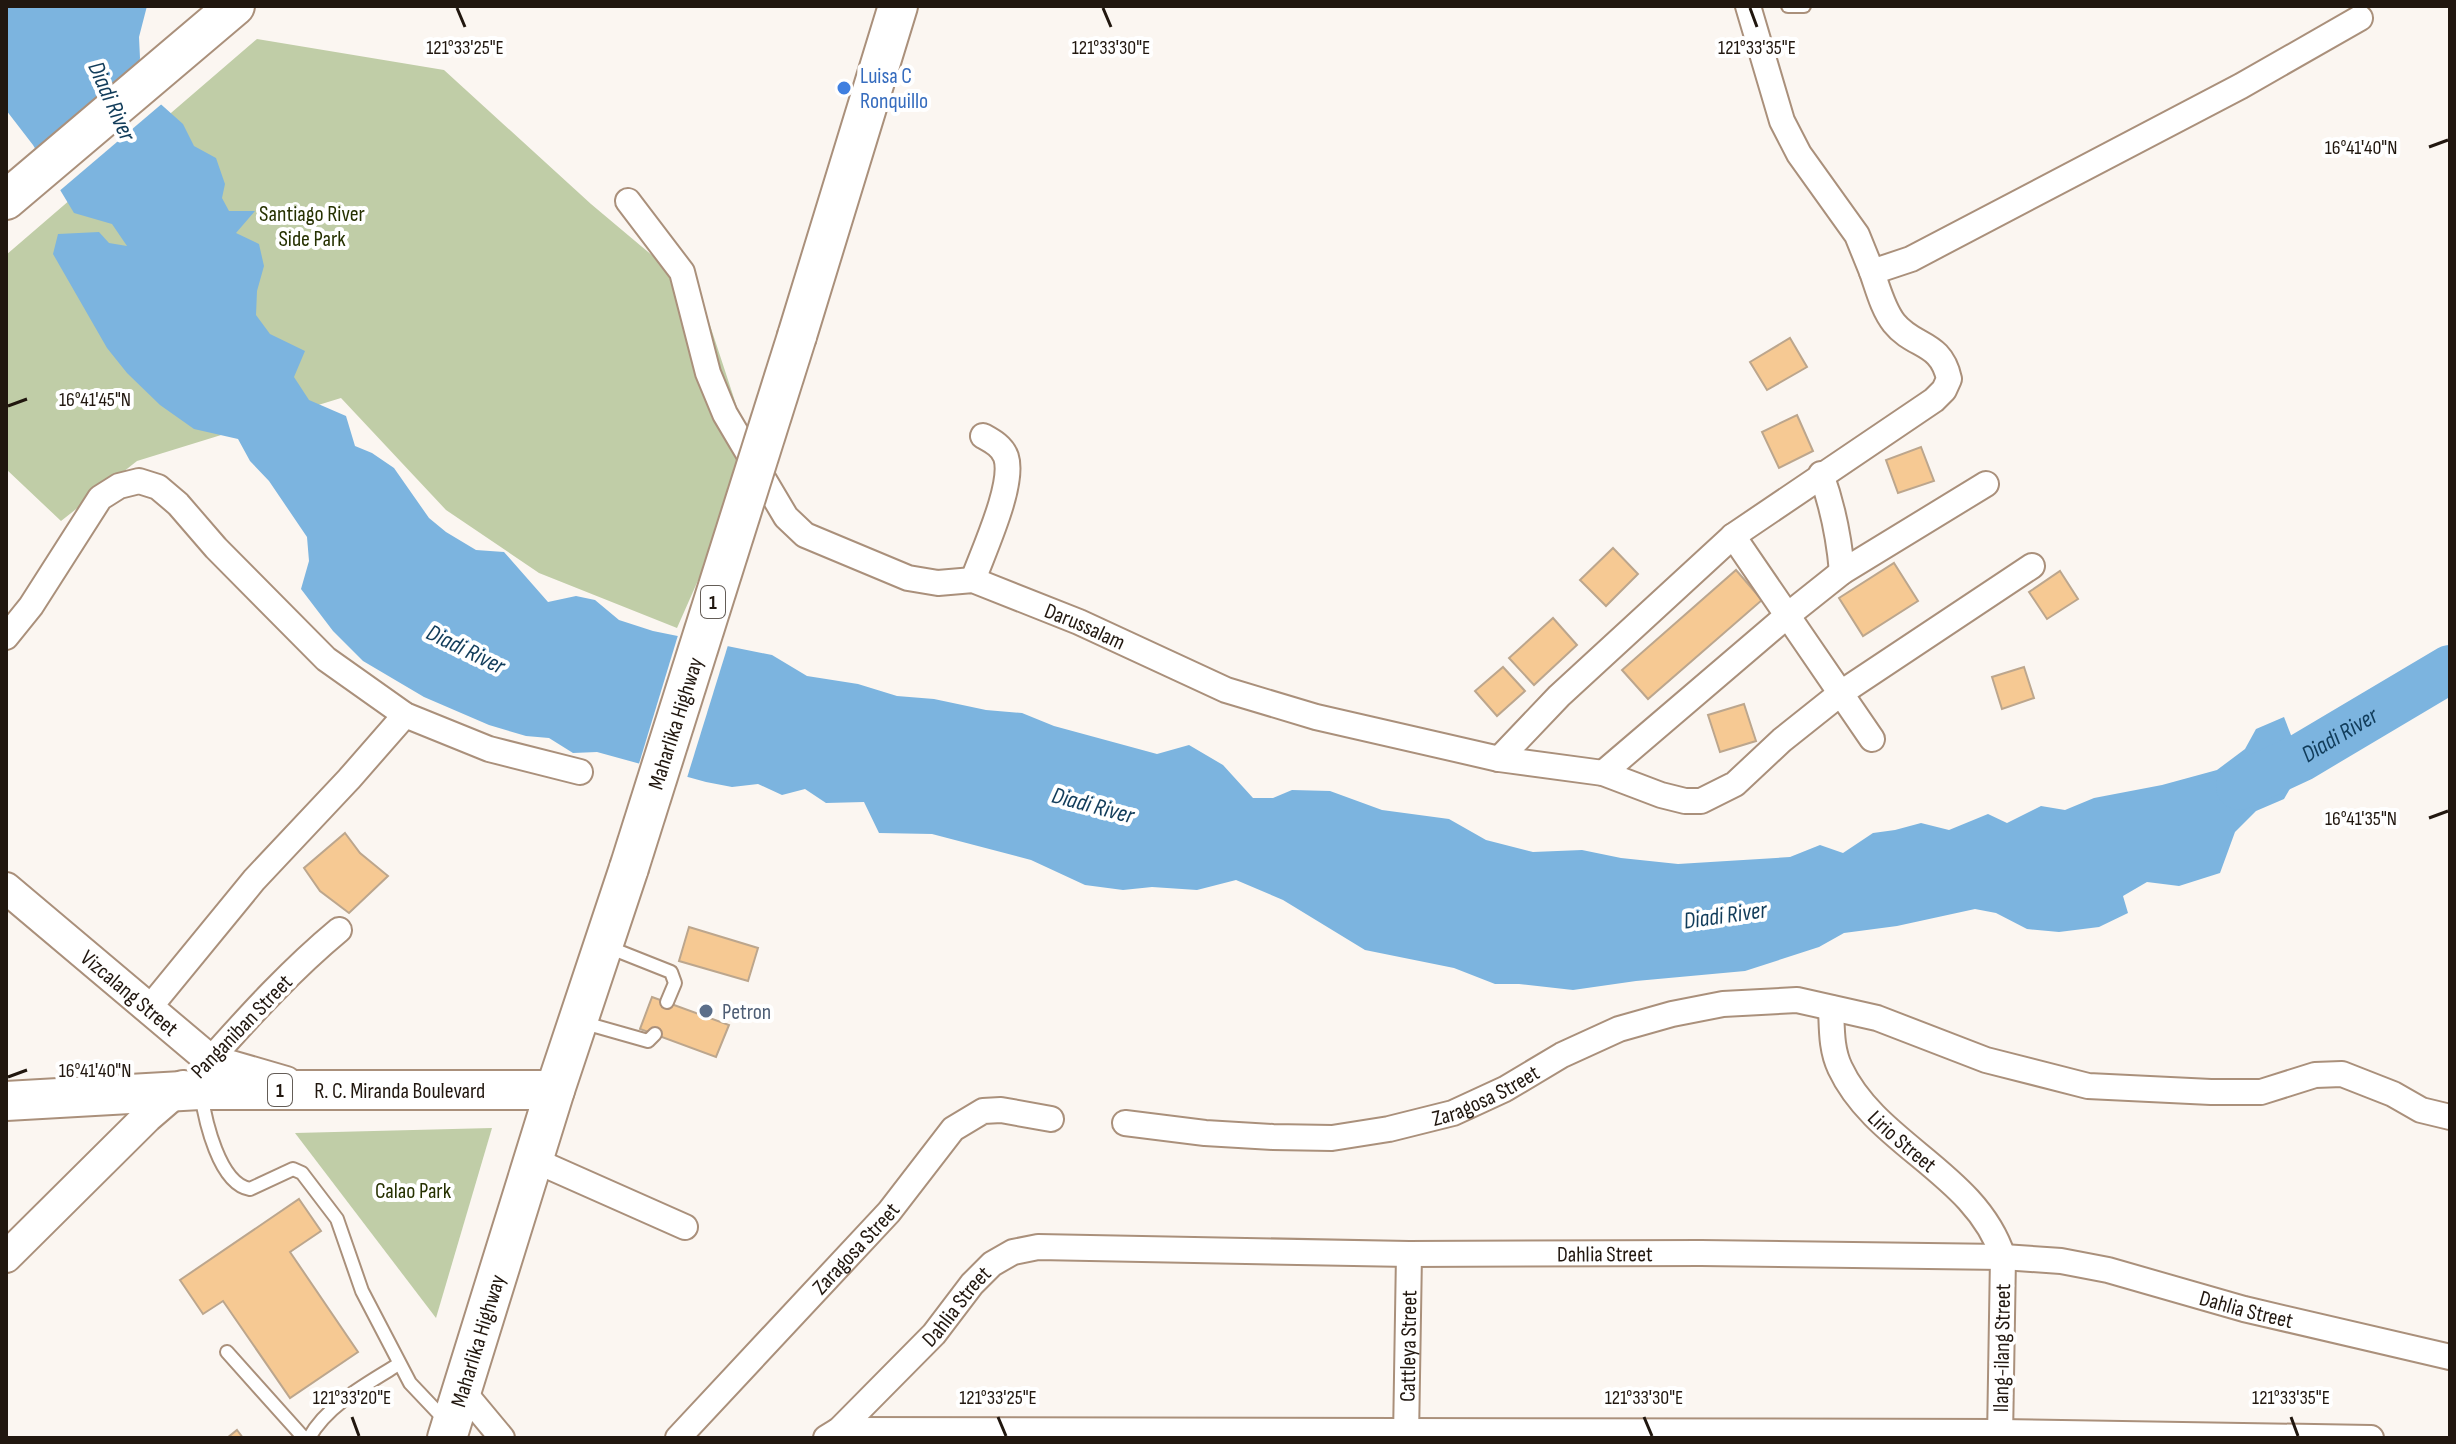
<svg xmlns="http://www.w3.org/2000/svg" width="2456" height="1444" font-family="'Sofia Sans Condensed',sans-serif">
  <style>
    .green { fill: #c0cda7 }
    .water { fill: #7cb4df }
    .pier { fill: #fbf6f1 }
    .lines { fill: none; stroke-linecap: round; stroke-linejoin: round }
    .river { stroke: #7cb4df; stroke-width: 48 }
    .building { fill: #f6c993; stroke: #bca68d; stroke-width: 2 }
    .service-casing { stroke: #aa907b; stroke-width: 16 }
    .minor-casing { stroke: #aa907b; stroke-width: 28 }
    .tertiary-casing { stroke: #aa907b; stroke-width: 34 }
    .primary-casing { stroke: #aa907b; stroke-width: 42 }
    .service { stroke: #fff; stroke-width: 12 }
    .minor { stroke: #fff; stroke-width: 24 }
    .tertiary { stroke: #fff; stroke-width: 30 }
    .primary { stroke: #fff; stroke-width: 38 }
    .primary-bridge-casing { stroke: #aa907b; stroke-width: 42; stroke-linecap: butt }
    .primary-bridge { stroke: #fff; stroke-width: 38 }
    .ticks { fill: none; stroke: #21170f; stroke-width: 3 }
    .shop-dot { fill: #3f7fe0; stroke: #fff; stroke-width: 3 }
    .service-dot { fill: #5c6f8a; stroke: #fff; stroke-width: 3 }
    .labels { text-anchor: middle; stroke-width: 8; stroke-linejoin: round; paint-order: stroke }
    .shield { fill: #fff; stroke: #645d57; stroke-width: 2 }
    .shield-label { font-size: 20px; font-weight: bold; fill: #21170f }
    .shop-label { font-size: 22px; fill: #366cbe; stroke: #fff; text-anchor: start }
    .park-label { font-size: 22px; fill: #263101; stroke: #fff }
    .street-label { font-size: 22px; fill: #21170f; stroke: #fff }
    .service-label { font-size: 22px; fill: #4e5e75; stroke: #fff; text-anchor: start }
    .water-label { font-size: 24px; font-style: italic; fill: #113c5a; stroke: #fff }
    .ticks-label { font-size: 20px; text-anchor: middle; fill: #21170f; stroke: #fff; stroke-width: 8; stroke-linejoin: round; paint-order: stroke }
  </style>
  <rect width="100%" height="100%" fill="#fbf6f1"/>
  <g class="green">
    <polygon points="257,39 444,70 591,204 691,288 706,313 753,456 677,628 539,573 446,510 341,398 137,461 61,521 6,469 6,255"/>
    <polygon points="492,1128 436,1318 295,1133"/>
  </g>
  <polygon class="water" points="6,6 147,6 139,37 140,58 136,82 183,124 194,146 216,158 225,184 222,198 229,211 255,211 236,233 259,244 264,266 257,291 256,315 270,334 305,351 294,377 309,400 346,416 355,446 372,453 394,468 429,518 446,532 476,550 504,552 548,602 576,596 595,600 619,620 653,631 772,655 807,676 858,684 897,696 934,699 986,710 1022,713 1054,726 1157,754 1189,745 1223,765 1253,798 1273,798 1292,790 1330,791 1382,810 1449,819 1486,840 1533,852 1582,850 1621,858 1678,864 1790,857 1820,845 1843,853 1873,833 1895,830 1921,823 1949,830 1988,814 2007,823 2041,806 2065,810 2094,798 2162,785 2217,770 2245,749 2256,729 2284,717 2303,766 2284,799 2256,811 2235,832 2220,873 2179,886 2147,882 2123,896 2128,913 2099,927 2059,932 2027,929 1996,913 1975,909 1897,926 1844,933 1819,947 1745,971 1636,981 1573,990 1519,984 1495,984 1454,968 1365,950 1283,900 1236,880 1197,890 1152,887 1123,890 1085,885 1031,860 932,834 879,833 864,802 826,803 805,789 782,795 758,784 732,787 706,782 597,752 573,753 549,738 526,736 489,725 424,697 363,661 333,631 301,589 309,561 307,537 269,481 250,461 238,439 194,429 160,405 127,373 107,348 53,254 58,234 99,232 109,243 127,246 112,224 74,213 33,145 6,110"/>
  <g class="pier">
    <polygon points="140,81 164,102 57,193 34,155"/>
    <polygon points="679,632 729,642 686,781 638,767"/>
  </g>
  <g class="lines">
    <path class="river" id="s1" d="M2240,786l60,-28 150,-89"/>
  </g>
  <g class="building">
    <polygon points="1790,338 1807,367 1767,390 1750,362"/>
    <polygon points="1797,415 1813,451 1779,468 1762,432"/>
    <polygon points="1921,447 1934,481 1898,493 1886,460"/>
    <polygon points="1613,548 1638,574 1606,606 1580,580"/>
    <polygon points="1894,563 1918,601 1863,636 1839,598"/>
    <polygon points="1736,570 1762,600 1648,699 1622,670"/>
    <polygon points="2060,571 2078,599 2047,619 2029,592"/>
    <polygon points="1553,618 1577,645 1534,685 1509,658"/>
    <polygon points="1503,667 1525,691 1497,716 1475,691"/>
    <polygon points="2024,667 2034,698 2002,709 1992,677"/>
    <polygon points="1744,704 1756,741 1720,752 1708,715"/>
    <polygon points="345,833 360,853 388,876 349,913 320,891 304,868"/>
    <polygon points="689,927 758,948 748,981 679,961"/>
    <polygon points="652,997 729,1025 716,1057 640,1029"/>
    <polygon points="299,1199 321,1231 290,1252 358,1352 290,1398 223,1301 203,1314 180,1280"/>
    <polygon points="237,1430 243,1438 227,1438"/>
  </g>
  <g class="lines">
    <g class="service-casing">
      <g id="service">
        <polyline points="1788,6 1804,6"/>
        <polyline points="608,947 671,972 675,983 667,1002"/>
        <polyline points="581,1022 648,1041 655,1034"/>
        <path d="M201,1093c4,27 18,91 49,96l43,-20 9,4 35,46 25,72 48,92 36,38"/>
        <polyline points="227,1352 304,1438"/>
        <path d="M309,1438c18,-33 59,-55 90,-74"/>
      </g>
    </g>
    <g class="minor-casing">
      <g id="minor">
        <polyline points="1748,6 1782,121 1799,154 1857,235 1872,272 1911,259 2241,86 2360,18"/>
        <path id="s2" d="M628,201l54,71 26,101 17,41 61,103 19,18 103,43 30,5 35,-3 106,42 147,68 90,27 183,42 104,14 58,22 24,6h16l34,-17 47,-44 59,-47 191,-127"/>
        <path d="M1821,474c12,33 18,63 21,98"/>
        <polyline points="1733,536 1872,739"/>
        <path d="M973,580c10,-28 42,-96 33,-123 -4,-11 -14,-16 -23,-21"/>
        <polyline points="6,637 31,606 100,498 119,486 139,481 158,487 178,504 216,548 326,659 405,715 489,749 580,772"/>
        <path d="M1499,759l60,-63 174,-160 201,-136 10,-10 5,-11c-8,-38 -35,-31 -55,-56 -11,-14 -16,-34 -22,-51"/>
        <polyline points="1603,773 1788,615 1842,572 1986,484"/>
        <polyline points="150,1007 254,880 349,779 405,715"/>
        <path id="s3" d="M1831,1008c1,21 0,41 9,60 36,77 136,105 163,189l-3,181"/>
        <path d="M210,1060c41,-46 82,-91 129,-130"/>
        <path id="s4" d="M1125,1123l80,10 68,4 59,1 57,-9 64,-16 52,-24 57,-34 57,-26 53,-15 51,-10 74,-4 80,18 109,42 102,26 123,6h50l54,-17 27,-1 51,20 28,16 29,7"/>
        <polyline points="534,1160 685,1227"/>
        <polyline points="462,1390 502,1438"/>
        <polyline points="839,1430 2000,1432 2371,1438"/>
        <path id="s5" d="M678,1438l211,-226 64,-83 30,-18 18,-1 50,9"/>
        <path id="s6" d="M826,1438l13,-8 95,-96 38,-50 20,-20 21,-12 25,-5 371,7 292,-1 302,4 58,4 47,9 136,39 206,48"/>
        <path id="s7" d="M1406,1438l3,-184"/>
      </g>
    </g>
    <g class="tertiary-casing">
      <g id="tertiary">
        <path id="s8" d="M6,888l204,172 76,22"/>
        <polyline points="6,1257 147,1117 183,1086"/>
      </g>
    </g>
    <g class="primary-casing">
      <g id="primary">
        <polyline points="6,200 235,6"/>
        <polyline points="797,336 898,6"/>
        <path id="s9" d="M6,1101l194,-11h355"/>
        <path id="s10" d="M447,1438l108,-348 74,-222"/>
      </g>
    </g>
    <use href="#service" class="service"/>
    <use href="#minor" class="minor"/>
    <use href="#tertiary" class="tertiary"/>
    <use href="#primary" class="primary"/>
    <g class="primary-bridge-casing">
      <g id="primary-bridge">
        <path id="s11" d="M629,868l168,-532"/>
      </g>
    </g>
    <use href="#primary-bridge" class="primary-bridge"/>
  </g>
  <path class="ticks" d="M457,8l8,19M1103,8l8,19M1750,8l7,19M2429,147l19,-7M8,406l19,-7M2429,818l19,-7M8,1077l19,-7M352,1417l7,19M998,1417l8,19M1644,1417l8,19M2291,1417l7,19"/>
  <circle class="shop-dot" cx="844" cy="88" r="8"/>
  <circle class="service-dot" cx="706" cy="1011" r="8"/>
  <g class="labels">
    <g class="shield">
      <rect x="701" y="586" width="24" height="32" rx="6"/>
      <rect x="268" y="1074" width="24" height="32" rx="6"/>
    </g>
    <g class="shield-label">
      <text x="713" y="609">1</text>
      <text x="280" y="1097">1</text>
    </g>
    <g class="shop-label">
      <text x="860" y="83">Luisa C<tspan x="860" dy="25">Ronquillo</tspan></text>
    </g>
    <g class="park-label">
      <text x="312" y="221">Santiago River<tspan x="312" dy="25">Side Park</tspan></text>
      <text x="413" y="1198">Calao Park</text>
    </g>
    <g class="street-label">
      <text dy="8" stroke="none"><textPath href="#s2" startOffset="682">Darussalam</textPath></text>
      <text dy="8" stroke="none"><textPath href="#s11" startOffset="152">Maharlika Highway</textPath></text>
      <text dy="8" stroke="none"><textPath href="#s8" startOffset="162">Vizcalang Street</textPath></text>
      <text transform="translate(241 1026) rotate(-46)" y="8">Panganiban Street</text>
      <text dy="8" stroke="none"><textPath href="#s9" startOffset="394">R. C. Miranda Boulevard</textPath></text>
      <text dy="8" stroke="none"><textPath href="#s4" startOffset="368">Zaragosa Street</textPath></text>
      <text dy="8" stroke="none"><textPath href="#s3" startOffset="158">Lirio Street</textPath></text>
      <text dy="8" stroke="none"><textPath href="#s5" startOffset="260">Zaragosa Street</textPath></text>
      <text dy="8" stroke="none"><textPath href="#s6" startOffset="858">Dahlia Street</textPath></text>
      <text dy="8" stroke="none"><textPath href="#s6" startOffset="186">Dahlia Street</textPath></text>
      <text dy="8" stroke="none"><textPath href="#s6" startOffset="1506">Dahlia Street</textPath></text>
      <text dy="8" stroke="none"><textPath href="#s10" startOffset="102">Maharlika Highway</textPath></text>
      <text dy="8" stroke="none"><textPath href="#s7" startOffset="92">Cattleya Street</textPath></text>
      <text transform="translate(2001 1348) rotate(-89)" y="8">Ilang-ilang Street</text>
    </g>
    <g class="service-label">
      <text x="722" y="1019">Petron</text>
    </g>
    <g class="water-label">
      <text transform="translate(112 101) rotate(66)" y="8">Diadi River</text>
      <text transform="translate(466 649) rotate(26)" y="8">Diadi River</text>
      <text dy="8" stroke="none"><textPath href="#s1" startOffset="112">Diadi River</textPath></text>
      <text transform="translate(1093 805) rotate(15)" y="8">Diadi River</text>
      <text transform="translate(1725 915) rotate(-8)" y="8">Diadi River</text>
    </g>
  </g>
  <g class="ticks-label">
    <text x="465" y="54">121°33'25"E</text>
    <text x="1111" y="54">121°33'30"E</text>
    <text x="1757" y="54">121°33'35"E</text>
    <text x="2361" y="154">16°41'40"N</text>
    <text x="95" y="406">16°41'45"N</text>
    <text x="2361" y="825">16°41'35"N</text>
    <text x="95" y="1077">16°41'40"N</text>
    <text x="352" y="1404">121°33'20"E</text>
    <text x="998" y="1404">121°33'25"E</text>
    <text x="1644" y="1404">121°33'30"E</text>
    <text x="2291" y="1404">121°33'35"E</text>
  </g>
  <rect width="2456" height="1444" fill="none" stroke="#21170f" stroke-width="16"/>
</svg>
